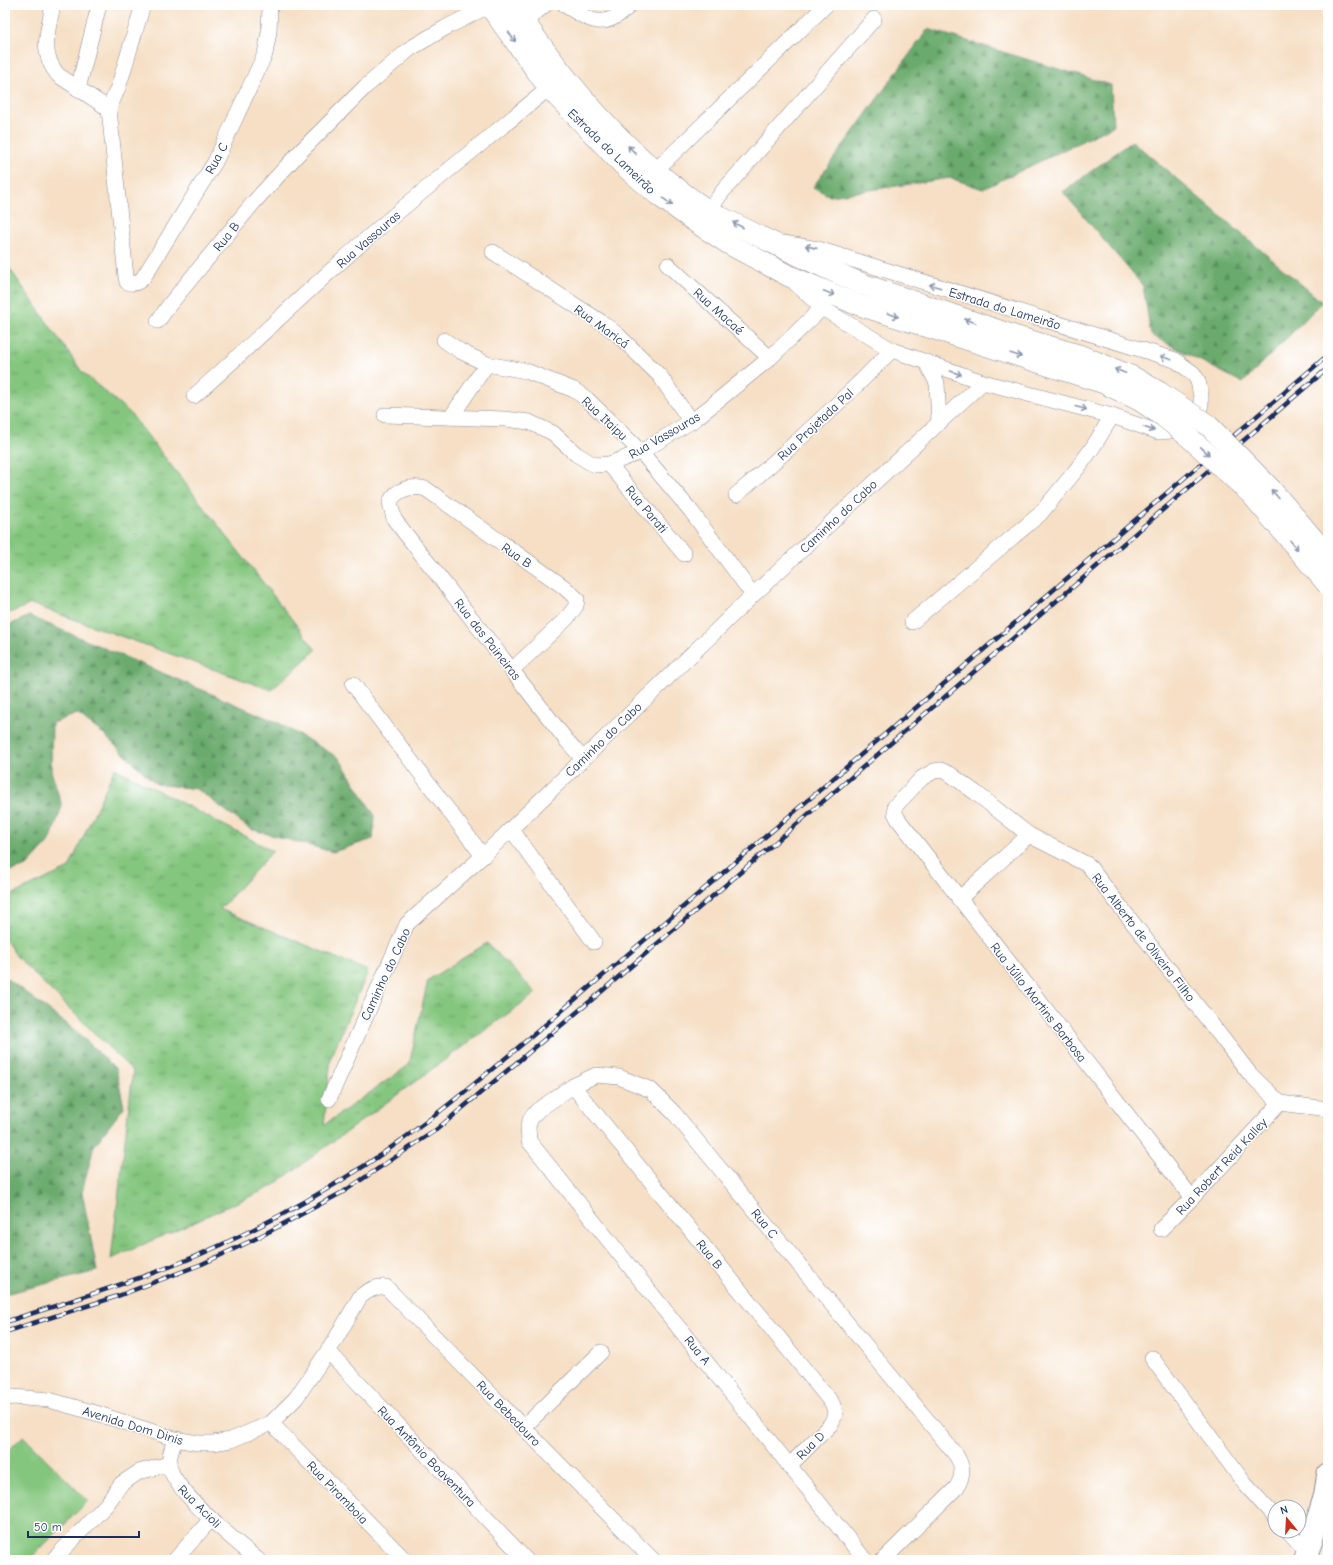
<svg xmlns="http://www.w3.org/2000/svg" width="1333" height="1565" font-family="'Comic Neue',sans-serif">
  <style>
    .grass { fill: url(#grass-tufts); stroke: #507a6e }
    .forest { fill: url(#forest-firs); stroke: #436d66 }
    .park { fill: #84c67e; stroke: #507a6e }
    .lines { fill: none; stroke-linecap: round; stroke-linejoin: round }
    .minor-casing { stroke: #888792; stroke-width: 16 }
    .secondary-casing { stroke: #888792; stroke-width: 22 }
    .primary-casing { stroke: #888792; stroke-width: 24 }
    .minor { stroke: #fff; stroke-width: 15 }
    .secondary { stroke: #fff; stroke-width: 21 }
    .primary { stroke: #fff; stroke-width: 22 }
    .rail-casing { stroke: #1b2f5e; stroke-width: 4.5 }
    .rail { stroke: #fff; stroke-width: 3; stroke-dasharray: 9; stroke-linecap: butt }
    .secondary-bridge-casing { stroke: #888792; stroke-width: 22; stroke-linecap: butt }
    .secondary-bridge { stroke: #fff; stroke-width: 21 }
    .oneway { stroke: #8d97ae }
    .labels { text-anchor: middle; stroke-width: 3; stroke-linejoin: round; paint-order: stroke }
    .street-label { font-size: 13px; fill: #1b2f5e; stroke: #fff }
  </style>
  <defs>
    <pattern id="grass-tufts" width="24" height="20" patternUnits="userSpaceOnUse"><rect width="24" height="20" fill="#84c67e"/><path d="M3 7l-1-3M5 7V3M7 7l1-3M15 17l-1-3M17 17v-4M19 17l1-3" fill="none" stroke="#6ba16a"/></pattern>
    <pattern id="forest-firs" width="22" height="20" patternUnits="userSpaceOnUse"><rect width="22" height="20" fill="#6bab6d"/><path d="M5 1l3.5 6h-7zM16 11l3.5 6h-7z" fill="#578c5d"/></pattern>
  </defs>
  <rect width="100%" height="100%" fill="#fff"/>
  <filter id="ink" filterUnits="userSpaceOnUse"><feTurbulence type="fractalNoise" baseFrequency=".025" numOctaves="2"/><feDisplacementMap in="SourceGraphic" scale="8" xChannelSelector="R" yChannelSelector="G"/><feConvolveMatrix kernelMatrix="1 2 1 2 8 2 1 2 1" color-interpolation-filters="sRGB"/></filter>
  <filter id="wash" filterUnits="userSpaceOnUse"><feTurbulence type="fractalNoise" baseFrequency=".012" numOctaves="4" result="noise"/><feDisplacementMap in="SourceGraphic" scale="16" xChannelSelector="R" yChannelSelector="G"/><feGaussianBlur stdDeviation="0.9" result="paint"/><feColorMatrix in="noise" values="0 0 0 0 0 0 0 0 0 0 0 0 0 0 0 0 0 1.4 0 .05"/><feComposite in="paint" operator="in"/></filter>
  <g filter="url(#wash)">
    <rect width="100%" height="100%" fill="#f6dfc5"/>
    <g class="grass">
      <polygon points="5,262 82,372 130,413 316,650 271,690 31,604 5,615"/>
      <polygon points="115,768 273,851 220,909 368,971 331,1057 324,1125 409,1065 428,980 487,943 536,993 271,1187 111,1259 133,1071 17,957 5,939 5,898 69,868"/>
    </g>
    <g class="forest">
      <polygon points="928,29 1111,85 1113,126 983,189 950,178 830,196 813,187"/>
      <polygon points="1132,141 1322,302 1243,383 1151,335 1143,286 1063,192"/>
      <polygon points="29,616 277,722 339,758 375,816 373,839 333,852 250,829 197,789 156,784 102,733 77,714 52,723 51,771 62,806 50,841 27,866 5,873 5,627"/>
      <polygon points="5,977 77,1032 116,1069 124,1107 94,1146 82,1192 97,1271 5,1294"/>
    </g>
    <polygon class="park" points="23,1436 88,1501 29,1560 5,1560 5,1454"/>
  </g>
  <g filter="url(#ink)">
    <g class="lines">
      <g class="minor-casing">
        <g id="minor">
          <path d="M53,5c-5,26 -14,47 5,70l51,34"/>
          <path d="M143,5l-24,80 -10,24 17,168 1,5c7,3 11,1 16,-4l72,-116 13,-28 37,-80 4,-22 1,-27"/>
          <path d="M565,5c27,17 39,26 65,0"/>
          <polyline points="524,22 545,5"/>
          <polyline points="78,89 99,5"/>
          <polyline points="655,171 826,5"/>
          <polyline points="709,210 723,191 874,19"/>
          <polyline points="783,243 818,249 1175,360 1193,373 1198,381 1201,396 1201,404 1198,414 1184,427 1171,431 1158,432 1112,416 983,382 892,350 822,308 793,281"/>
          <polyline points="493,252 601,322 618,335 660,376 691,422"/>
          <polyline points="668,265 770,358"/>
          <polyline points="158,321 170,304 254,202 298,154 365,87 411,48 445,28 490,5"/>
          <polyline points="444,340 460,351 487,364 526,371 574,390 587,399 641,452 691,511 753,595"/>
          <polyline points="926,362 937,383 939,423"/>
          <path d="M194,396c60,-53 117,-109 177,-161 58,-50 119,-98 178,-147"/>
          <polyline points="385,415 505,419 529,422 553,433 576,454 589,462 596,465 609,464 641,452 695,419 770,358 822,308"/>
          <polyline points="451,417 487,364"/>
          <polyline points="609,464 684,554"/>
          <path d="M736,495c54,-46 106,-94 156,-145"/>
          <polyline points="912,622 1040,514 1077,469 1093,447 1112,416"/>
          <path d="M512,670l55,-52 9,-12 1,-7 -13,-12 -138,-98c-14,-4 -30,0 -36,13l4,17 173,222 16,18"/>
          <polyline points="353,684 483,856"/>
          <polyline points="511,829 594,942"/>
          <polyline points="959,899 1029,835"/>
          <path d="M573,1086l259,317c4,9 4,13 -2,22l-40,40"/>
          <polyline points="329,1099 407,924 483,856 753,595 983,382"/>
          <polyline points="1192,1198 898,819 895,813 895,806 922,778 934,771 941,770 950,774 976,793 1029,835 1088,865 1250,1074 1280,1103 1328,1109"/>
          <polyline points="1161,1229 1192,1198 1280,1103"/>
          <polyline points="328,1351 526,1560"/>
          <polyline points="1152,1358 1245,1484 1275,1517"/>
          <path d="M5,1398l8,-1 36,3 50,14 76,25 23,4h15l18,-3 40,-17 25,-25 38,-56 26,-45c8,-7 16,-11 26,-10l267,273"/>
          <polyline points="271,1423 405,1560"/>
          <polyline points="524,1427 601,1352"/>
          <path d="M175,1439c-2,8 -6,16 -6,24 1,26 68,79 89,97"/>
          <polyline points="1287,1531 1308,1553"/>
          <polyline points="53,1560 107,1504 121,1484 139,1472 169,1464"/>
          <polyline points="175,1560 211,1519"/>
          <path d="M865,1560l-336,-419 -1,-15 3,-8 7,-8 35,-24 23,-11 23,2 32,13 23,23 282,342c7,12 8,19 1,32l-74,73"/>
        </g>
      </g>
      <g class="secondary-casing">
        <g id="secondary">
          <polyline points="489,5 549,88 623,165 658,195 697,223 729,244 787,275 856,304"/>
          <path d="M513,5c52,78 114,152 193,204 13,8 29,15 43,22 37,19 74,36 113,53"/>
        </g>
      </g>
      <g class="primary-casing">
        <polyline id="primary" points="1305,1560 1325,1496 1328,1475"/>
      </g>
      <use href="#minor" class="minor"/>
      <use href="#secondary" class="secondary"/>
      <use href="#primary" class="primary"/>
      <g class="rail-casing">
        <g id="rail">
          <path d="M5,1322c59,-19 119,-37 177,-60 61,-25 126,-60 182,-96 66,-43 126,-95 187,-146l777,-665"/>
          <polyline points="5,1332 118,1296 202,1264 255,1239 343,1192 436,1130 594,998 1328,368"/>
        </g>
      </g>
      <use href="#rail" class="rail"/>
      <g class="secondary-bridge-casing">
        <g id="secondary-bridge">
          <polyline points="862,284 1014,336 1079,355 1133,377 1159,392 1208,425 1269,487 1328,556"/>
          <polyline points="856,304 1104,383 1139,400 1163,416 1189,437 1251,494 1328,585"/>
        </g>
      </g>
      <use href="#secondary-bridge" class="secondary-bridge"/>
    </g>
    <defs><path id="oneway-shaft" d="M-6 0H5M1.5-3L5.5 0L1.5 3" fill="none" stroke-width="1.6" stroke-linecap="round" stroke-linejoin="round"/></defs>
    <g class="oneway">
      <use href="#oneway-shaft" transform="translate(512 37) rotate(55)"/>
      <use href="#oneway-shaft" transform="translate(632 150) rotate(-134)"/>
      <use href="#oneway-shaft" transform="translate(668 202) rotate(36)"/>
      <use href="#oneway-shaft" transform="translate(738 225) rotate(-153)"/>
      <use href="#oneway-shaft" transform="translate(811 247) rotate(-167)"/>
      <use href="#oneway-shaft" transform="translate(935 286) rotate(-163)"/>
      <use href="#oneway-shaft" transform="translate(829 293) rotate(22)"/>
      <use href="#oneway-shaft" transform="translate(893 315) rotate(18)"/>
      <use href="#oneway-shaft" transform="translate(970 321) rotate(-161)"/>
      <use href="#oneway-shaft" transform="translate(1016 355) rotate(18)"/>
      <use href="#oneway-shaft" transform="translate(1166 358) rotate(-163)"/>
      <use href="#oneway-shaft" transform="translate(1120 371) rotate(-159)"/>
      <use href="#oneway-shaft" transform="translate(956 373) rotate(19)"/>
      <use href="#oneway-shaft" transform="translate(1081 408) rotate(15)"/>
      <use href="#oneway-shaft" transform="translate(1149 429) rotate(19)"/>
      <use href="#oneway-shaft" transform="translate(1205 451) rotate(43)"/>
      <use href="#oneway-shaft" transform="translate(1275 494) rotate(-131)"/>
      <use href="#oneway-shaft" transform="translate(1294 545) rotate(49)"/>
    </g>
  </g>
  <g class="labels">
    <g class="street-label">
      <text transform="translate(612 151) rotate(44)" y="5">Estrada do Lameirão</text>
      <text transform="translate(216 158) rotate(-62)" y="5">Rua C</text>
      <text transform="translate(226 236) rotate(-51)" y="5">Rua B</text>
      <text transform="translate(368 239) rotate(-41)" y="5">Rua Vassouras</text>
      <text transform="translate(1005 308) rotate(17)" y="5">Estrada do Lameirão</text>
      <text transform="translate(719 311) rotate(42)" y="5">Rua Macaé</text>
      <text transform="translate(602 326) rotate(36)" y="5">Rua Maricá</text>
      <text transform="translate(605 418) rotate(43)" y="5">Rua Itaipu</text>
      <text transform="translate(815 424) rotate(-43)" y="5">Rua Projetada Pal</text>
      <text transform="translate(664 435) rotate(-30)" y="5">Rua Vassouras</text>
      <text transform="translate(647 509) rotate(50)" y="5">Rua Parati</text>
      <text transform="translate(838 516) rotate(-43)" y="5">Caminho do Cabo</text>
      <text transform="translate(517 555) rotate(35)" y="5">Rua B</text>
      <text transform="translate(488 639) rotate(52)" y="5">Rua das Paineiras</text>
      <text transform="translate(603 739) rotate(-44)" y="5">Caminho do Cabo</text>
      <text transform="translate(1144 937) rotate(52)" y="5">Rua Alberto de Oliveira Filho</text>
      <text transform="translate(385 974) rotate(-65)" y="5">Caminho do Cabo</text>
      <text transform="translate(1039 1002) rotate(52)" y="5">Rua Júlio Martins Barbosa</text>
      <text transform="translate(1221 1166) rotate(-47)" y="5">Rua Robert Reid Kalley</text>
      <text transform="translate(765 1223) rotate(51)" y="5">Rua C</text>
      <text transform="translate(710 1254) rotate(51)" y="5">Rua B</text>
      <text transform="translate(698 1350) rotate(51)" y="5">Rua A</text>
      <text transform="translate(509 1413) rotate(46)" y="5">Rua Bebedouro</text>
      <text transform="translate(133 1425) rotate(17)" y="5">Avenida Dom Dinis</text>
      <text transform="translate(810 1445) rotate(-45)" y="5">Rua D</text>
      <text transform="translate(427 1456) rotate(46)" y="5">Rua Antônio Boaventura</text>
      <text transform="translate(338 1492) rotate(46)" y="5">Rua Piramboia</text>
      <text transform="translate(200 1506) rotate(45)" y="5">Rua Acioli</text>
    </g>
  </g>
  <rect width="1333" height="1565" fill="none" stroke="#fff" stroke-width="20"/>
  <g transform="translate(1287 1519) rotate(342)"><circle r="19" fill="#ffffff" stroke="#a4acbf"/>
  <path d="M0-3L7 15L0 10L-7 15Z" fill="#c8321e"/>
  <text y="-6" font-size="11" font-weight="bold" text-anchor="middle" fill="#1b2f5e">N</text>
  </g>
  <path d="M28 1531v6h111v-6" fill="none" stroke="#1b2f5e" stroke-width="2"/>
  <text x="34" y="1531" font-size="12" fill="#1b2f5e" stroke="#ffffff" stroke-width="3" paint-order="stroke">50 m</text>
</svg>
